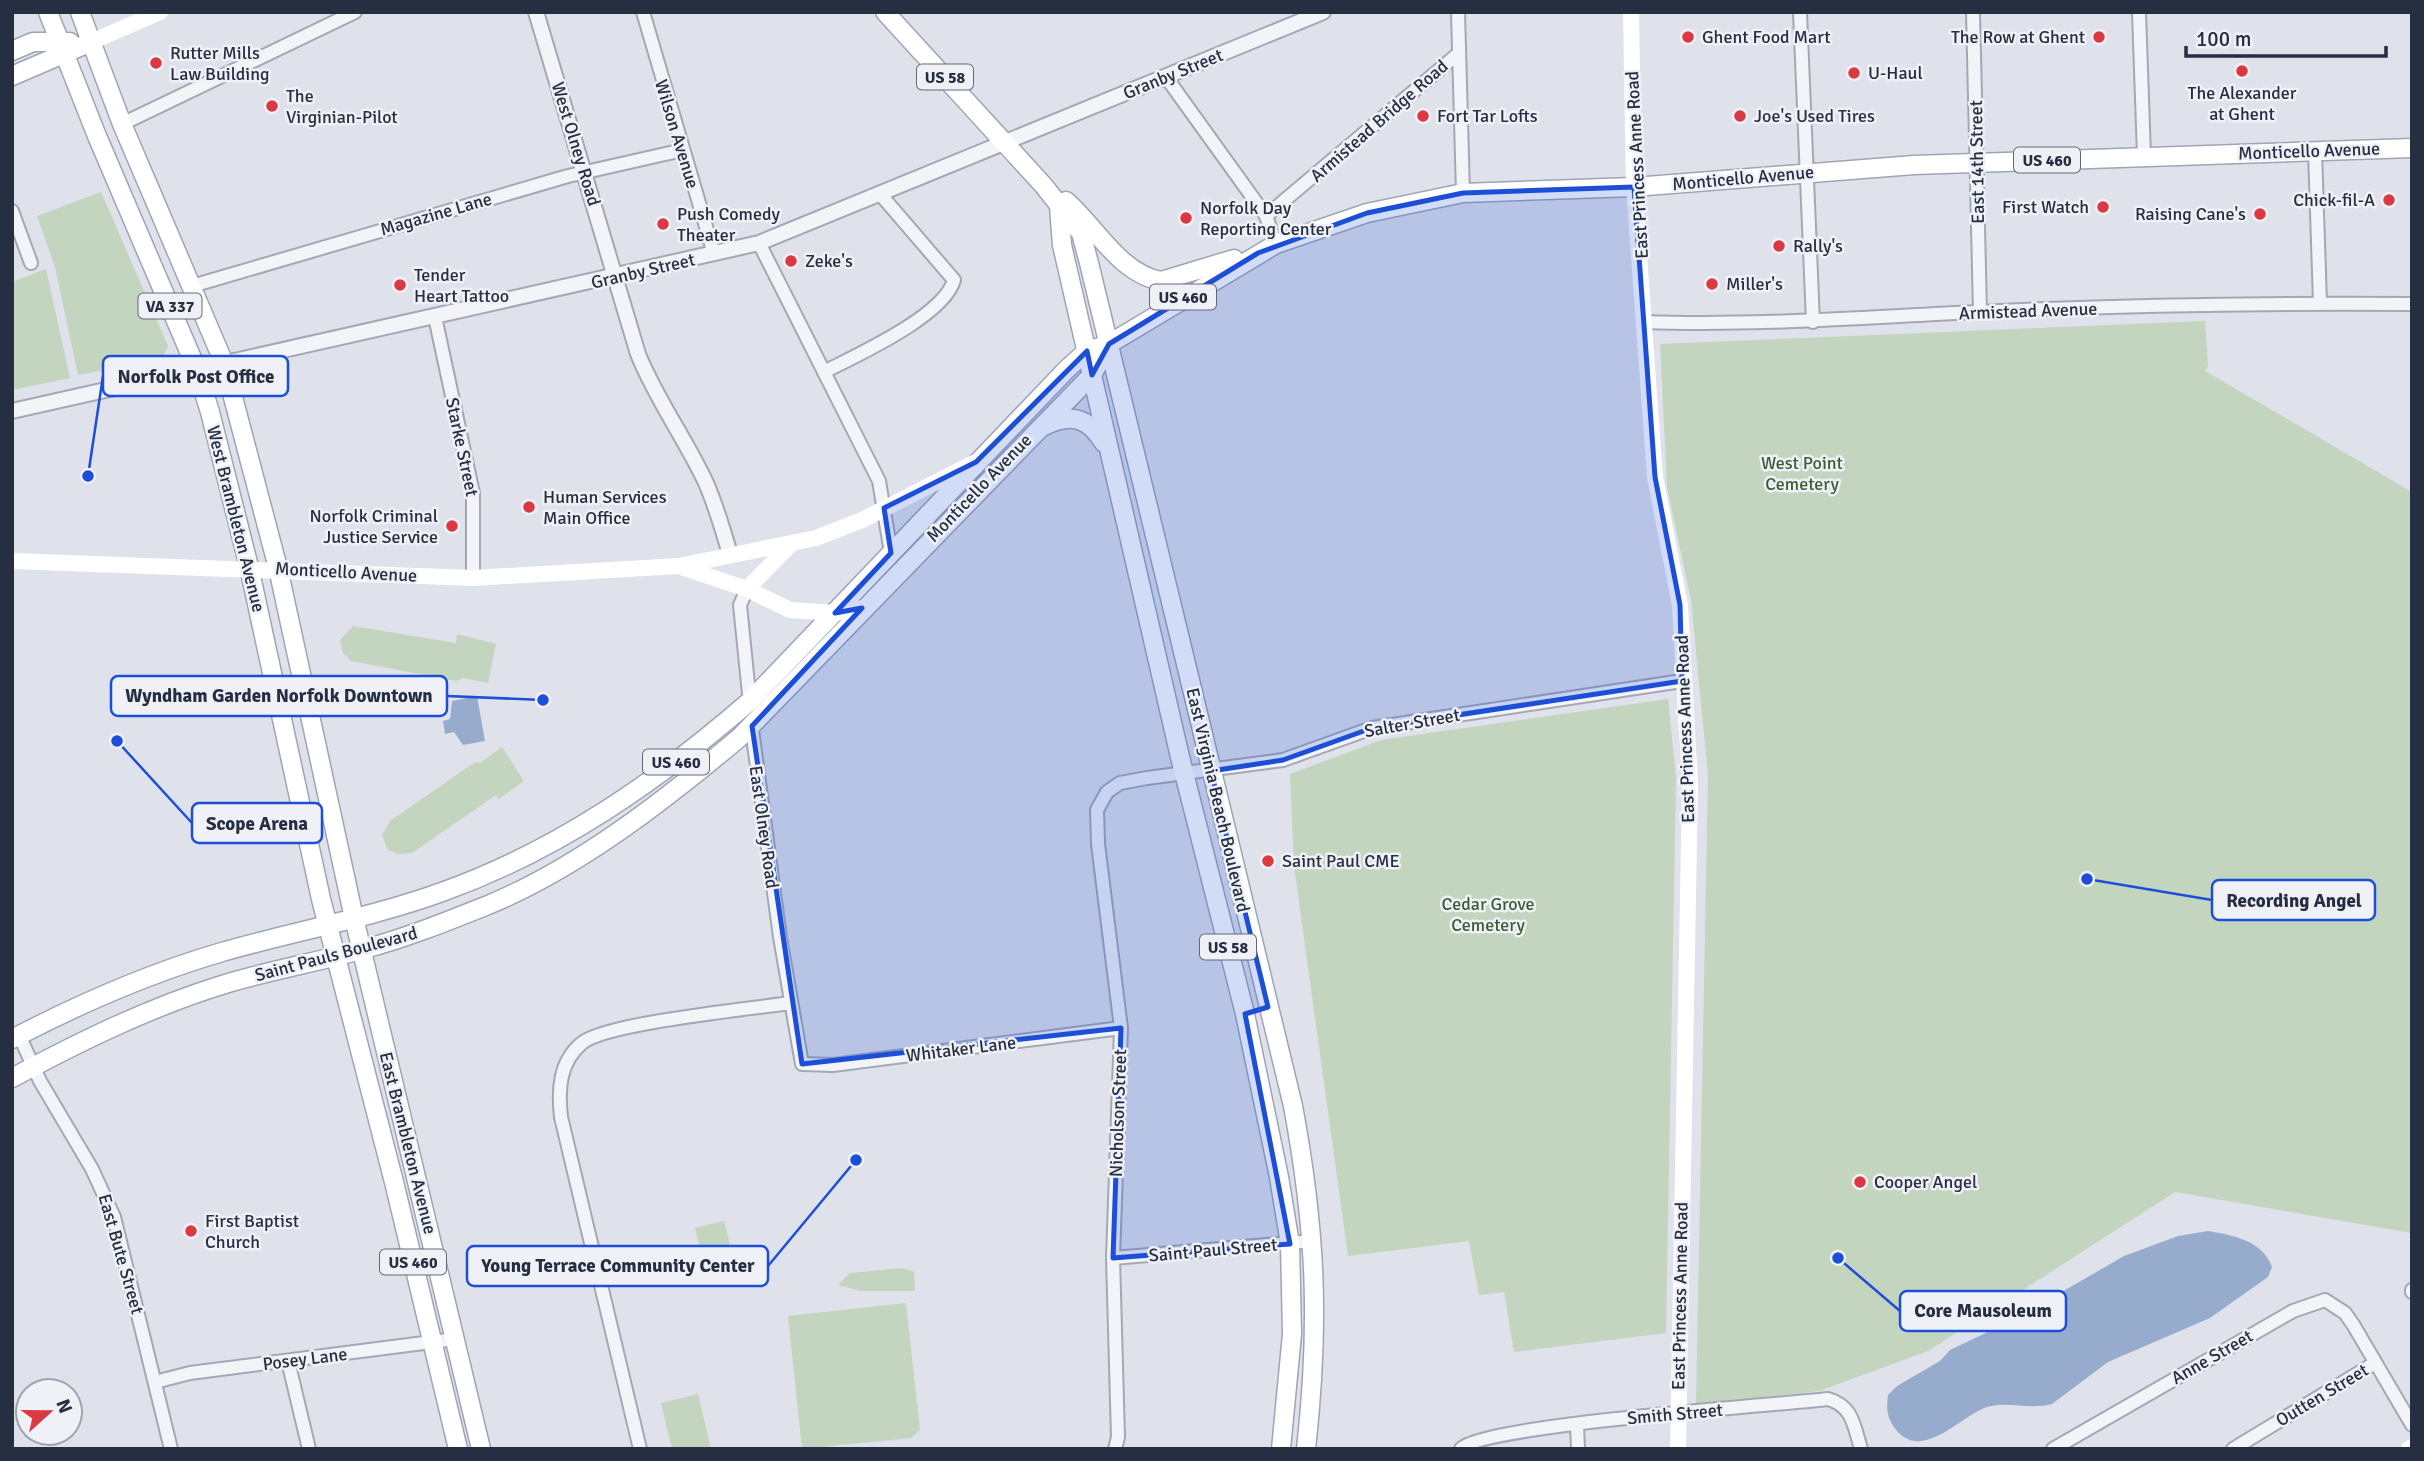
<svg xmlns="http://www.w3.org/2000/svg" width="2424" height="1461" font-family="Signika,sans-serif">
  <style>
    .green { fill: #c3d4bf }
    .water { fill: #97accd }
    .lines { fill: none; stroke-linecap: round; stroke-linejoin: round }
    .minor-casing { stroke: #a4a8b4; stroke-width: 16 }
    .tertiary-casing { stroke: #a4a8b4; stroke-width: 18 }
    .primary-casing { stroke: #9da5b6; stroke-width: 21 }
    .minor { stroke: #f2f4f8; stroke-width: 12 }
    .tertiary { stroke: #f2f4f8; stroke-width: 14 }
    .secondary { stroke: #fff; stroke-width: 16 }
    .primary { stroke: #fff; stroke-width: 18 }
    .marked { fill: #1d4ed8; fill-opacity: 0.2; stroke: #1d4ed8; stroke-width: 5; stroke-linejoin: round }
    .poi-dot { fill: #da3942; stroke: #eff1f7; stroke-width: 2.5 }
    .labels { text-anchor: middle; stroke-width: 5; stroke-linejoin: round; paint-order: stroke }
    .shield { fill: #eff1f7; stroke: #626878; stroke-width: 2 }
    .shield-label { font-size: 16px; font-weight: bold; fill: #262e42 }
    .poi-label { font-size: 18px; fill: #262e42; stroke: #eff1f7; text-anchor: start }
    .street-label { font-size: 18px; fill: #262e42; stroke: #eff1f7 }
    .park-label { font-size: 18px; fill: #375f33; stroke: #eff1f7 }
    .leader { fill: none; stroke: #1d4ed8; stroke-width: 2.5 }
    .callout-dot { fill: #1d4ed8; stroke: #eff1f7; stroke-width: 2.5 }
    .callout { fill: #eff1f7; stroke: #1d4ed8; stroke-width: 2.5 }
    .callout-label { font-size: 19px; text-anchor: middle; font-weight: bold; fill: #262e42 }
  </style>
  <rect width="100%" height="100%" fill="#dfe2ea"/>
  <g class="green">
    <polygon points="101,192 168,346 162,359 78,375 55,267 37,216"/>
    <polygon points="46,269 70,378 12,390 12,282"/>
    <polygon points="2205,321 2208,366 2205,371 2412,492 2412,1233 2175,1192 1928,1351 1819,1391 1696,1405 1708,775 1691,600 1667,487 1660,344"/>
    <polygon points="353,626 456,643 457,634 496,644 488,683 464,678 456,681 351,661 343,653 340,640"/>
    <polygon points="1668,699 1676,778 1666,1333 1514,1352 1504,1292 1479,1295 1469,1241 1348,1256 1294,866 1290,774 1381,740"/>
    <polygon points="502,747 524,781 499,799 496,795 412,853 398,854 387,849 382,835 390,821 475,762 480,763"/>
    <polygon points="724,1221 738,1278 708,1285 695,1228"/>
    <polygon points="902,1268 914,1272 915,1291 861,1291 838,1285 850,1273"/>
    <polygon points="906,1303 920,1430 911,1438 802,1449 788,1316"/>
    <polygon points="698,1394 711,1449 672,1449 661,1403"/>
  </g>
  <g class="water">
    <polygon points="477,696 485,741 463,745 454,732 445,734 443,721 450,719 452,701"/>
    <path d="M2208,1231c25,4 55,10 64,36l-4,10 -58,41 -102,44 -56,42c-22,6 -44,-3 -65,3 -27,9 -63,54 -90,24 -10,-12 -11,-21 -9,-36l9,-9 43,-25 10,-11 65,-31 109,-63 54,-20z"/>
  </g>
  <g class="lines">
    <g class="minor-casing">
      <g id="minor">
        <polyline points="643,12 714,254"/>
        <polyline points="1458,12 1463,193"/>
        <polyline points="1800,12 1813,322"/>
        <polyline points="1973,12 1980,312"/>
        <polyline points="2139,12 2144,156"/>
        <polyline points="1166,77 1266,216 1276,244"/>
        <polyline points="122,124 355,12"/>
        <polyline points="2315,151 2320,303"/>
        <polyline points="12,211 31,263"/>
        <polyline points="1266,216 1459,53"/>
        <polyline points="759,243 879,481 891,553"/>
        <polyline points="192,286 568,176 683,150"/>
        <polyline points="435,317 473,493 473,578"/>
        <path d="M1645,322c111,4 222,-5 333,-10 144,-7 289,-9 434,-8"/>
        <path d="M824,372c33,-17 120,-56 130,-92l-73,-85"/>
        <polyline points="747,589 740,605 750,704"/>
        <polyline points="751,722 780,937 802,1064 833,1065 1121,1028"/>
        <polyline points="19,1035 40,1081 92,1169 114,1217 171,1449"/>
        <polyline points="1113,1258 1313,1241"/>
        <polyline points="2412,1290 2412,1292"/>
        <polyline points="288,1361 309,1449"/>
        <polyline points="155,1382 190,1373 455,1339"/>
        <polyline points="1577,1424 1578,1449"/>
        <path d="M640,1449l-79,-332c-3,-27 -2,-55 21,-74 24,-20 168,-34 208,-40"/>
        <polyline points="1115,1449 1118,1437 1113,1258 1121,1028 1098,844 1097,810 1107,792 1120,783 1147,778 1283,760 1372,728 1682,681"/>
        <path d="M1461,1449c19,-24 316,-44 367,-50 25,7 26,27 33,50"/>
        <polyline points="2053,1449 2293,1311 2325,1300 2345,1313 2354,1326 2412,1425"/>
        <polyline points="2233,1449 2375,1363"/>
      </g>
    </g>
    <g class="tertiary-casing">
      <g id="tertiary">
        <path d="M536,12l102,342c18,45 47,84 68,129 10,23 17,47 24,71"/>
        <polyline points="12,411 759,243 1323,12"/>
      </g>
    </g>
    <g class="primary-casing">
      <g id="primary">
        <polyline points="48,12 97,136 197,370 210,412 249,567 321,899 394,1182 458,1449"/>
        <polyline points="80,12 122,124 224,363 278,568 354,918 481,1449"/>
        <path d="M885,12l159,174 37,47 8,30 204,843c23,124 27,217 13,343"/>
        <polyline points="12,51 33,42 70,42"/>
        <polyline points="12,76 91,42"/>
        <path d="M1066,201c30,26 54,73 95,80l73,-22"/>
        <polyline points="1059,206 1062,245 1180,757 1245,1014 1279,1177 1290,1244 1292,1334 1281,1449"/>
        <path d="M1044,426c27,-13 44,-9 60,17"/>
        <path d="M12,1039c67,-35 138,-66 210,-87 73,-21 148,-34 220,-60 115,-41 216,-111 308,-191l317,-332 20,-18 22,-7 167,-100 91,-31 96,-20 171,-6 280,-22 498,-17"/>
        <path d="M12,1078c69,-37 138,-71 213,-94 46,-14 93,-22 139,-35 42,-11 84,-28 124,-44 90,-37 177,-105 251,-167l353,-363 17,-31"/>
      </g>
    </g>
    <use href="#minor" class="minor"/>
    <use href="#tertiary" class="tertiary"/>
    <g class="secondary">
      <polyline points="1631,12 1634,187 1655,477 1680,605 1690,784 1678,1449"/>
      <polyline points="91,42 160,12"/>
      <polyline points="12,561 473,578 679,566 816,538 862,520 976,462"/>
      <polyline points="681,567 747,589 790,610 835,613 862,608"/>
      <polyline points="747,589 790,545"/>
      <polyline points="2409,1449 2412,1447"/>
    </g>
    <use href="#primary" class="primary"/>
  </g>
  <path class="marked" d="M1634,187l21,290 25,128 2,76 -310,47 -89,32 -72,11 57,236 -23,7 45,230 -177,14 8,-230 -319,36 -50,-338 110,-118 -27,5 56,-60 -7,-45 92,-46 111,-111 5,24 17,-31 149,-91 109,-40 96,-20z"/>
  <g class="poi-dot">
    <circle cx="1688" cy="37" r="7"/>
    <circle cx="2099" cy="37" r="7"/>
    <circle cx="156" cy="63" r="7"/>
    <circle cx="2242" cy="71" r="7"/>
    <circle cx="1854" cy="73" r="7"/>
    <circle cx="272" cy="106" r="7"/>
    <circle cx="1423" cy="116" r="7"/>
    <circle cx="1740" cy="116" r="7"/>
    <circle cx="2389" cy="200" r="7"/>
    <circle cx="2103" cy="207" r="7"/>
    <circle cx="2260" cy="214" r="7"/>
    <circle cx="1186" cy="218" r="7"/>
    <circle cx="663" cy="224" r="7"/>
    <circle cx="1779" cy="246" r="7"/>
    <circle cx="791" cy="261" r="7"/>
    <circle cx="1712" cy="284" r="7"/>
    <circle cx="400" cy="285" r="7"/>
    <circle cx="529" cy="507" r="7"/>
    <circle cx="452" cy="526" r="7"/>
    <circle cx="1268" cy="861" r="7"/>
    <circle cx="1860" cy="1182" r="7"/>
    <circle cx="191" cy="1231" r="7"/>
  </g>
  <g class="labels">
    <g class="shield">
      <rect x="917" y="64.5" width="56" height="25" rx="5"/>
      <rect x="2014" y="147.5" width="66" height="25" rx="5"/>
      <rect x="1150" y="284.5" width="66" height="25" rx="5"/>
      <rect x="138.5" y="293.5" width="63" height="25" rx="5"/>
      <rect x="643" y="749.5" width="66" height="25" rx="5"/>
      <rect x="1200" y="934.5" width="56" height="25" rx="5"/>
      <rect x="380" y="1249.5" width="66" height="25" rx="5"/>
    </g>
    <g class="shield-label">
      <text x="945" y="83">US 58</text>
      <text x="2047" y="166">US 460</text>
      <text x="1183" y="303">US 460</text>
      <text x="170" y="312">VA 337</text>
      <text x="676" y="768">US 460</text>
      <text x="1228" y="953">US 58</text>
      <text x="413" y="1268">US 460</text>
    </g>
    <g class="poi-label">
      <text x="1702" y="43">Ghent Food Mart</text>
      <text x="2085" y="43" text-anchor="end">The Row at Ghent</text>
      <text x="170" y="59">Rutter Mills<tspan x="170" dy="21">Law Building</tspan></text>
      <text x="1868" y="79">U-Haul</text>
      <text x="2242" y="99" text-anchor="middle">The Alexander<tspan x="2242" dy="21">at Ghent</tspan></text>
      <text x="286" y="102">The<tspan x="286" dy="21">Virginian-Pilot</tspan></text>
      <text x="1437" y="122">Fort Tar Lofts</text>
      <text x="1754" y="122">Joe's Used Tires</text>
      <text x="2375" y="206" text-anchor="end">Chick-fil-A</text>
      <text x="2089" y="213" text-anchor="end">First Watch</text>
      <text x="1200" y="214">Norfolk Day<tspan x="1200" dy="21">Reporting Center</tspan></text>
      <text x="677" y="220">Push Comedy<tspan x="677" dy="21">Theater</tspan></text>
      <text x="2246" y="220" text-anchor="end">Raising Cane's</text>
      <text x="1793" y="252">Rally's</text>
      <text x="805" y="267">Zeke's</text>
      <text x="414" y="281">Tender<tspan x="414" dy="21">Heart Tattoo</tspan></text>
      <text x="1726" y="290">Miller's</text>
      <text x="543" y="503">Human Services<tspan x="543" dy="21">Main Office</tspan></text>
      <text x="438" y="522" text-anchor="end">Norfolk Criminal<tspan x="438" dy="21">Justice Service</tspan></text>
      <text x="1282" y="867">Saint Paul CME</text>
      <text x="1874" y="1188">Cooper Angel</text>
      <text x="205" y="1227">First Baptist<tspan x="205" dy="21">Church</tspan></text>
    </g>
    <g class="street-label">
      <text transform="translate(1173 74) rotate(-22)" y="6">Granby Street</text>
      <text transform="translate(1379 121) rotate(-41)" y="6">Armistead Bridge Road</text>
      <text transform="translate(677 134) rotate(73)" y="6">Wilson Avenue</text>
      <text transform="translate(576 144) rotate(73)" y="6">West Olney Road</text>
      <text transform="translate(2309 151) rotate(-2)" y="6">Monticello Avenue</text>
      <text transform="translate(1977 162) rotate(-91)" y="6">East 14th Street</text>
      <text transform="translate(1637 165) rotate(-93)" y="6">East Princess Anne Road</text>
      <text transform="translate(1743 178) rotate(-5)" y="6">Monticello Avenue</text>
      <text transform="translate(436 214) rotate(-16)" y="6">Magazine Lane</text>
      <text transform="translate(643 271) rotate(-13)" y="6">Granby Street</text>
      <text transform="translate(2028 311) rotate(-2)" y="6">Armistead Avenue</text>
      <text transform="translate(462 447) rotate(78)" y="6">Starke Street</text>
      <text transform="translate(979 488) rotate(-46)" y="6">Monticello Avenue</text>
      <text transform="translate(236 519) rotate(76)" y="6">West Brambleton Avenue</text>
      <text transform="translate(346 572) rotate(3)" y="6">Monticello Avenue</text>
      <text transform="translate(1412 723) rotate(-10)" y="6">Salter Street</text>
      <text transform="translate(1685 729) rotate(-92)" y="6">East Princess Anne Road</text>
      <text transform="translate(1218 800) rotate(77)" y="6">East Virginia Beach Boulevard</text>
      <text transform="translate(764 827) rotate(82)" y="6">East Olney Road</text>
      <text transform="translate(336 954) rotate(-15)" y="6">Saint Pauls Boulevard</text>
      <text transform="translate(961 1049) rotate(-7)" y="6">Whitaker Lane</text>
      <text transform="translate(1118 1113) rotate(-88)" y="6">Nicholson Street</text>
      <text transform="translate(408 1143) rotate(76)" y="6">East Brambleton Avenue</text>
      <text transform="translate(1213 1250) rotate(-5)" y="6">Saint Paul Street</text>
      <text transform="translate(121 1254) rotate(74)" y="6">East Bute Street</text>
      <text transform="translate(1680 1296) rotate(-89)" y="6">East Princess Anne Road</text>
      <text transform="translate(2212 1357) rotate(-30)" y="6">Anne Street</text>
      <text transform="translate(305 1359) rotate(-7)" y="6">Posey Lane</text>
      <text transform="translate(2322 1395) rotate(-31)" y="6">Outten Street</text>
      <text transform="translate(1675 1414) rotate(-5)" y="6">Smith Street</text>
    </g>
    <g class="park-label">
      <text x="1802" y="469">West Point<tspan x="1802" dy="21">Cemetery</tspan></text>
      <text x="1488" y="910">Cedar Grove<tspan x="1488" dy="21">Cemetery</tspan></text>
    </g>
  </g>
  <path class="leader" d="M88 476L103 376M543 700L447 696M117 741L192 823M2087 879L2212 900M856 1160L768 1266M1838 1258L1900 1311"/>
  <g class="callout-dot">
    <circle cx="88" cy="476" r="7"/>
    <circle cx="543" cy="700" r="7"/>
    <circle cx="117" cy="741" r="7"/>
    <circle cx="2087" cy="879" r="7"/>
    <circle cx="856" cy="1160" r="7"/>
    <circle cx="1838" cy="1258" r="7"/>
  </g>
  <g class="callout">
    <rect x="103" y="356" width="185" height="40" rx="7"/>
    <rect x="111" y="676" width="336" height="40" rx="7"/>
    <rect x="192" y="803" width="130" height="40" rx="7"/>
    <rect x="2212" y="880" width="163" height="40" rx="7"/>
    <rect x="467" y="1246" width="301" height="40" rx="7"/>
    <rect x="1900" y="1291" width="166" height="40" rx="7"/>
  </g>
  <g class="callout-label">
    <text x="196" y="383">Norfolk Post Office</text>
    <text x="279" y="702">Wyndham Garden Norfolk Downtown</text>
    <text x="257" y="830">Scope Arena</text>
    <text x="2294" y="907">Recording Angel</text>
    <text x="618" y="1272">Young Terrace Community Center</text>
    <text x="1983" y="1317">Core Mausoleum</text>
  </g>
  <rect width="2424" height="1461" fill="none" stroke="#262e42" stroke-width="28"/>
  <g transform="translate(49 1412) rotate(69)"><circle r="33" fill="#eff1f7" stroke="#9fa3af" stroke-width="2"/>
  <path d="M0-5L12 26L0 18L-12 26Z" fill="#da3942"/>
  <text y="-10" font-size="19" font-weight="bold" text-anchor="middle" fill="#262e42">N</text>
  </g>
  <path d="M2186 46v10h200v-10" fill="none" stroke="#262e42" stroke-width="3.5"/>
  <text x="2196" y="46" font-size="21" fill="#262e42" stroke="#eff1f7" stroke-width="5" paint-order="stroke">100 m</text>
</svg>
